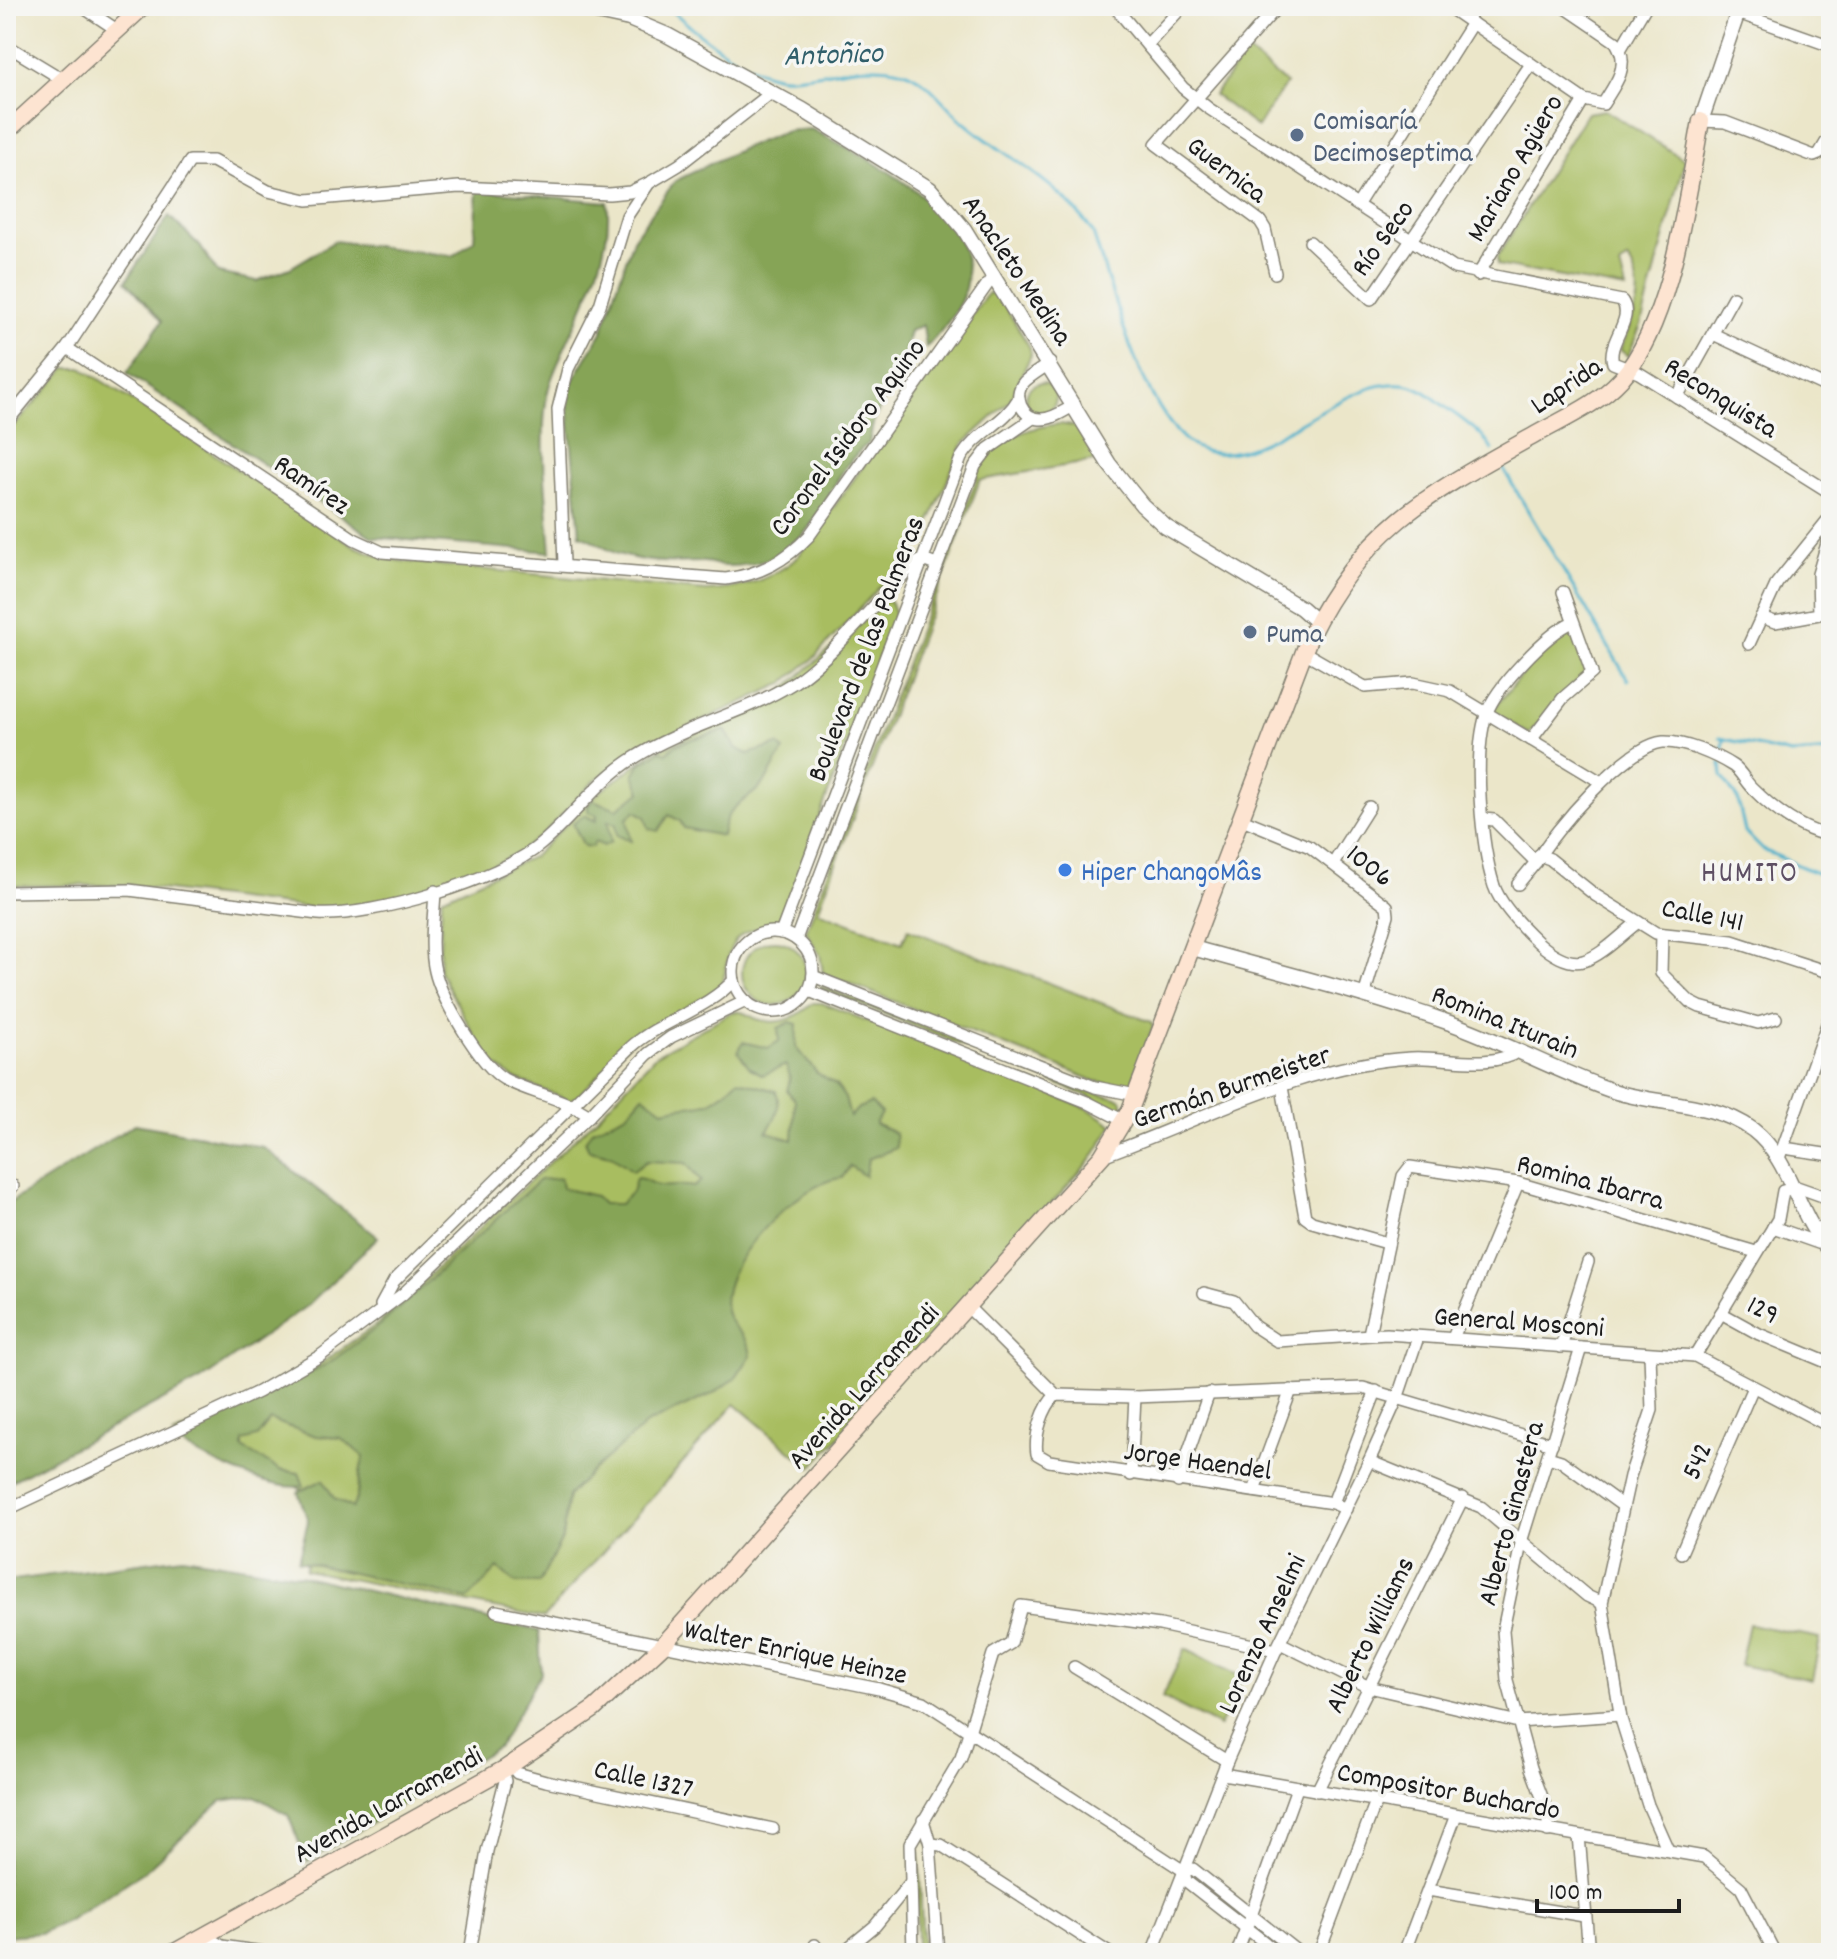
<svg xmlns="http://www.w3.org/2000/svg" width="1837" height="1959" font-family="Dekko,sans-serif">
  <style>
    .green { fill: #a8bd61; stroke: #626c3e; stroke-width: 2 }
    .forest { fill: #86a457; stroke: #51603a; stroke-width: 2 }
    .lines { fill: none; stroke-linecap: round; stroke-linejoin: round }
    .stream { stroke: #4bb0cb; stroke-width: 3 }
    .minor-casing { stroke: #848172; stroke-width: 14 }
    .tertiary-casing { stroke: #848172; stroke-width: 17 }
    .secondary-casing { stroke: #848172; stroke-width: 19 }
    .minor { stroke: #fff; stroke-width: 11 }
    .tertiary { stroke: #fff; stroke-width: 14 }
    .secondary { stroke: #fde4d1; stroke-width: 16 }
    .service-dot { fill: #5c6f8a; stroke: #f6f6f2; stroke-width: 3 }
    .shop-dot { fill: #3f7fe0; stroke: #f6f6f2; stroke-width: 3 }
    .labels { text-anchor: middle; stroke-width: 7; stroke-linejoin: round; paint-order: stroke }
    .service-label { font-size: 28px; fill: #4e5e75; stroke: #f6f6f2; text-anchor: start }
    .street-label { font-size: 28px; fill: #1c1c1c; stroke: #f6f6f2 }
    .shop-label { font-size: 28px; fill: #366cbe; stroke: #f6f6f2; text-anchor: start }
    .water-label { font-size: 30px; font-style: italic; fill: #315f6b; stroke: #f6f6f2 }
    .neighbourhood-label { font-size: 30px; letter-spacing: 2px; fill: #5e4f64; stroke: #f6f6f2 }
  </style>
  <rect width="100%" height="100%" fill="#f6f6f2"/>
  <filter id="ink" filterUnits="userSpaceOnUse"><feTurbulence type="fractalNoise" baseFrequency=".0125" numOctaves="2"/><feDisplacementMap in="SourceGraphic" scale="16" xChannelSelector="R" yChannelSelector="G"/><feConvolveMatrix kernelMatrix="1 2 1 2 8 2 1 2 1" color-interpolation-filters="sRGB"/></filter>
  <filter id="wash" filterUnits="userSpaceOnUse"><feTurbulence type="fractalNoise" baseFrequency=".006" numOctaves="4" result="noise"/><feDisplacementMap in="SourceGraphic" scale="32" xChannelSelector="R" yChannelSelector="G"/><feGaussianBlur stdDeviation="1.8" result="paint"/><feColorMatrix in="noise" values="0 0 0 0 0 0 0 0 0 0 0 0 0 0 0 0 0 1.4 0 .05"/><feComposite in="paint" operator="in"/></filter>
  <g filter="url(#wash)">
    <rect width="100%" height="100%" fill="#ebe6c9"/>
    <g class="green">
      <polygon points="1247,51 1286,84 1257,127 1214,95"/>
      <path d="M1605,110l80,50 -44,165 -13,31 -8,-6c13,-33 28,-58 8,-91l-8,7 6,23 -129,-24v-8l90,-144z"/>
      <path d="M988,293l10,2 31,51 2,9 -21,46 -47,43 -35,82 -15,25 -100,108 -31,25 -150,69 -38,28 -50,52 -26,20 -36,17 -124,38 -40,1 -190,-24 -122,1v-451l60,-67h16l274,179 31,12 21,3 298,29c35,-1 64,-11 91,-33z"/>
      <circle cx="1041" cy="398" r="15"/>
      <path d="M1060,424l18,3 22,33 -120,20 -162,431 84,32 6,-14 243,93 2,5 -21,55 -8,5 -29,-6 -272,-108 -3,-18 -14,-24 174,-462c17,-31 47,-42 80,-45z"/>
      <path d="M885,601l5,1 5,12 -113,303c-14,12 -33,8 -46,23 -13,15 -7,35 -17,49l-81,45 -61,63 -8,3 -56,-22 -26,-20 -48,-87 3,-73 92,-42 63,-62 56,-42 119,-52z"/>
      <polygon points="1568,628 1572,629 1587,665 1585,673 1529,734 1492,711 1539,653"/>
      <circle cx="774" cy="973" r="32"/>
      <polygon points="821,986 1089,1091 1121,1099 1124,1107 1114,1110 1088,1096 821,989"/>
      <path d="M813,1003h9l265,105 26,17 -22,35 -280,308 -76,-64 -191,214 -239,-48 8,-48 -12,-33 -128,-54 122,-54 82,-57 216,-202 63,-67 76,-43c11,-2 15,3 25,7 22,8 40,-1 56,-16z"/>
      <polygon points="1749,1624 1820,1638 1812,1680 1740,1665"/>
      <polygon points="1185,1649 1243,1678 1219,1726 1162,1697"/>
      <polygon points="916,1849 919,1853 923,1953 917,1953"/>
    </g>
    <g class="forest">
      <path d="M811,129c55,28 183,88 151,169 -7,18 -23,36 -36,50l-3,-23 -13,6 -9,38 -27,50 -5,24c-32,23 -41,64 -67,93 -19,22 -49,31 -77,30 -8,0 -15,-5 -23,-4 -31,1 -55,1 -84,-8 -13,-4 -24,-15 -38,-19l-12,-131 4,-22 30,-50 31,-93 42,-58 68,-33 44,-17z"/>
      <path d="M477,190l130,12c9,55 -38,128 -56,179 -15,42 -3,126 0,171l-179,-15 -245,-164 35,-52 -36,-40 43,-65 31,30 18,27 39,8 33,-13 45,-27 118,15 21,-16z"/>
      <path d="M725,730l11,18 12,6 30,-9 6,6c-9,11 -12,22 -20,32 -19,22 -38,19 -42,53l-38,-8 -4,-7 -11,-6 -11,16 -9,-2 -4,-13 -10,-5 -8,8 4,22 -14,-6 -1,-11 -8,-3 3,21 -7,4 -9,-4 -3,5 -8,-1 -11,-22 11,-9 12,6 1,-6 -9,-3v-6l5,-6 24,9 24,-17 -7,-17 6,-11 21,-13 6,2c9,-14 42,-17 58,-23z"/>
      <path d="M790,1022l7,2 -1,24 21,25 19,12 9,13 5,19 8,-9 13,-5 10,10 -6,11 20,9 1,15 -28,11 -3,17 -15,-10 -8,12c-44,4 -130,89 -115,136 5,16 21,20 24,41l-16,24 -25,16 -64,29 -57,50 -21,22 -6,43 -23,44h-23l-18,-15 -30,31 -170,-38 10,-40 -10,-29 25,-12 11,18 18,10c9,-15 5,-34 12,-51l-23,-19 -25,-2 -46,-16 -13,17 -14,4v7l37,22 19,3 5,13c-32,6 -101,-27 -128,-45l153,-78 50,-37 160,-146 21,-2 2,10 33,8 8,8h17l12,-12 4,-14c11,0 15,7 25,8 11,1 21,-2 33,1l7,-6 -15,-18 -39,-2 -14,10 -22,-16 -22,-5 -4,-9 7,-11 35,-16 16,-19 20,15c40,-9 42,3 75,-30l38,11c6,17 0,26 -9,41l26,8 2,-40 -8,-9 3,-12 -4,-14 -23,10 -13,-7 -12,-16 5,-10 25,6 11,-7 -1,-13z"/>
      <polygon points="135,1124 263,1147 378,1237 308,1305 201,1380 6,1484 6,1205"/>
      <polygon points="183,1557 304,1576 539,1631 541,1673 499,1746 307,1862 288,1815 255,1796 221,1801 145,1871 67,1921 41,1933 6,1936 6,1581"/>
    </g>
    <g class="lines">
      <g class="stream">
        <path d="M667,6c27,25 86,74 124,71 36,-2 73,-16 109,-7 28,7 43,35 65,53 42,35 98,62 128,110 19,58 46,163 90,205 62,59 158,-73 230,-52 13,4 24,15 35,23 16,12 34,23 44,41"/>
        <polyline points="1498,460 1628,680"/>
        <polyline points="1720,738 1791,754 1831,751"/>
        <polyline points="1722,755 1724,739"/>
        <polyline points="1721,763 1722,776 1738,800 1745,832 1763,850 1828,878 1831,883"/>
      </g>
    </g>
  </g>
  <g filter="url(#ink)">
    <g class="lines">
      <g class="minor-casing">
        <g id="minor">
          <polyline points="81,6 117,30"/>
          <path d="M1114,6l69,82 25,20 246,160 168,33c13,19 -16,41 -9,62l26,10 192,120"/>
          <path d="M1447,6l137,94 19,4c10,-17 25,-34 17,-54l26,-44"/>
          <polyline points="1563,6 1616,42 1620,50"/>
          <polyline points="1738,13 1831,46"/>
          <polyline points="6,45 62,79"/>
          <polyline points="1147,45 1183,6"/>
          <polyline points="1701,121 1725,122 1814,156 1819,154 1831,134"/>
          <polyline points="1358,204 1472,23"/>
          <polyline points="1310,242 1371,299 1531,64"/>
          <polyline points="1275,273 1265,229 1260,221 1156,144 1278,6"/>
          <polyline points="1478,275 1584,100"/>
          <polyline points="1713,334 1831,389"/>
          <path d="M67,348l287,191 28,13 344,27c35,-5 59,-18 83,-43l185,-261"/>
          <path d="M1050,363c-8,6 -19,12 -26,19 -12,14 -2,36 16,37 12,1 25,-9 35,-14"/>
          <polyline points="1677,397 1733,297"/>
          <polyline points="6,423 67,348 190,161 213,161 268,191 307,200 459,187 609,194 630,192 649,183"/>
          <polyline points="564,564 558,409 568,369 600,305 627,216 649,183 679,165 771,93"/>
          <polyline points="1761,617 1775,622 1819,614 1818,574 1828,540 1826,524"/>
          <path d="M1573,622c-26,11 -78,66 -87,93 -13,41 -5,130 8,171 7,20 30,43 45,57 11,10 29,22 44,18 19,-5 40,-28 55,-39"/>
          <polyline points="1749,644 1777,583 1831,516"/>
          <polyline points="1304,652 1365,687 1413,683 1450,691 1601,782"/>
          <polyline points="1531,740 1563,698 1592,673 1563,592"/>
          <polyline points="1242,819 1310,847 1387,906 1388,915 1364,996"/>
          <path d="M1484,819l10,1 42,42c17,-31 91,-117 127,-120 21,-1 53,13 70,24 9,6 12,16 20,23 22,22 47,41 78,47"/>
          <polyline points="1539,855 1550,859 1595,895 1656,933 1732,941 1831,973"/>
          <polyline points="1333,864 1369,807"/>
          <polyline points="1518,884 1536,862"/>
          <path d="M435,891c-1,25 -6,55 0,80 6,27 45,94 69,108 28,15 59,18 85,37"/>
          <path d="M6,892l123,-2 189,24c54,3 182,-34 223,-70 33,-28 56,-63 93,-86 50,-32 110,-44 159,-75 38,-24 87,-86 121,-119l9,-4 13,5"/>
          <circle cx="773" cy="972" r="40"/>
          <path d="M781,933l180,-475c15,-25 44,-35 58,-60"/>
          <polyline points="1662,934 1661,973 1690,1002 1700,1007 1758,1023 1776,1018"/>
          <polyline points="796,939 975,466 988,449 1033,418"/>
          <polyline points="813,976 1095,1087 1136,1095"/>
          <polyline points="809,991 1087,1102 1124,1121"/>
          <polyline points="1282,1087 1305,1217 1312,1222 1387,1243"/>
          <polyline points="1784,1148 1831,1155"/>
          <path d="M1102,1156c100,-36 201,-92 309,-98 35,-2 78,12 108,-7"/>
          <polyline points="1778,1161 1831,1013"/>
          <polyline points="6,1191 13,1186"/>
          <polyline points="1773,1227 1824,1245"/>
          <polyline points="1204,1293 1234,1301 1254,1326 1277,1341 1387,1334 1695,1356 1831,1427"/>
          <path d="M381,1305l13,-24 237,-234c31,-27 76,-37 103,-67"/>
          <polyline points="968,1307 1056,1395"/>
          <polyline points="1721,1313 1759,1334 1831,1364"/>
          <polyline points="1369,1334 1403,1176 1410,1167 1518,1183 1756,1252"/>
          <polyline points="1453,1338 1518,1183"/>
          <polyline points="1561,1347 1588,1262"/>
          <polyline points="1650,1354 1652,1410 1630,1476 1602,1603 1621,1719 1648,1805 1668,1850"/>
          <polyline points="1695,1356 1778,1219 1783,1191 1797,1187 1831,1199"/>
          <polyline points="1548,1457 1561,1461 1623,1506"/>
          <polyline points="1369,1461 1481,1507 1587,1596 1602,1603"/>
          <polyline points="1131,1475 1135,1397"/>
          <polyline points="1178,1482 1209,1393"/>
          <polyline points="1254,1491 1291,1390"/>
          <polyline points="1333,1503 1376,1391"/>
          <path d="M1346,1509l-13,-6 -284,-42 -12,-7c-3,-19 6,-47 19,-59l79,2 228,-9 189,56"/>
          <polyline points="6,1510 258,1392 320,1356 403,1294 589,1116 648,1054 671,1037 746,1001"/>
          <polyline points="1681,1553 1753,1387"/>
          <polyline points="496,1611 879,1689 924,1702 1184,1871"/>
          <polyline points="1280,1643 1369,1687 1518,1722 1620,1715"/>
          <polyline points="1074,1667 1227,1761"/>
          <polyline points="511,1765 517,1773 546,1781 773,1829"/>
          <polyline points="1223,1774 1704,1857 1741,1888 1775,1953"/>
          <polyline points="1317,1791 1463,1498"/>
          <polyline points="923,1820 930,1844 938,1953"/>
          <polyline points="1548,1831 1548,1813 1531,1768 1507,1680 1503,1630 1522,1539 1581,1348"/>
          <polyline points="1579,1836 1589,1953"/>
          <polyline points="930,1844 941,1845 1109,1953"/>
          <polyline points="1184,1871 1193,1869 1299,1953"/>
          <polyline points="1184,1871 1186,1881 1278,1953"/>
          <polyline points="1428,1890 1584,1916"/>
          <polyline points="203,1935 222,1946 270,1953"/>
          <polyline points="815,1945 816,1953"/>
          <polyline points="470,1953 487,1851 505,1781 502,1770"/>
          <polyline points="842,1953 875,1926 910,1883"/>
          <polyline points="913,1953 910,1844 961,1758 993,1654 1011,1643 1021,1606 1160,1625 1276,1650"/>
          <polyline points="1152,1953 1227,1761 1276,1650 1369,1461 1397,1399 1418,1337"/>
          <polyline points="1237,1953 1297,1788"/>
          <polyline points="1319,1953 1376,1801"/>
          <polyline points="1404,1953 1456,1815"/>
        </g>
      </g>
      <g class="tertiary-casing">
        <g id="tertiary">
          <polyline points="569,6 629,19 667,35 803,110 930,189 964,229 1109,464 1142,505 1166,527 1301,608 1317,622"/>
          <polyline points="1701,121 1740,6"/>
          <path d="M1193,948c85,24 173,45 257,75 56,20 108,49 163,68 46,15 99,9 140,39 39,30 44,88 78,122"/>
        </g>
      </g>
      <g class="secondary-casing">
        <g id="secondary">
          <polyline points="6,132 144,6"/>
          <path d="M173,1953l333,-185 88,-59 67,-62 441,-491 28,-46 180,-474c54,-110 123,-144 225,-201 30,-17 62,-30 86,-56 51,-58 66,-183 80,-258"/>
        </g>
      </g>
      <use href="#minor" class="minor"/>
      <use href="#tertiary" class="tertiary"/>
      <use href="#secondary" class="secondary"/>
    </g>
  </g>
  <g class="service-dot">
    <circle cx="1297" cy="135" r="8"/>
    <circle cx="1250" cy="632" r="8"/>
  </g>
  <circle class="shop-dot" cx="1065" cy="870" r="8"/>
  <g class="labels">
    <g class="service-label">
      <text x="1313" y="129">Comisaría<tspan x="1313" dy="32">Decimoseptima</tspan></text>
      <text x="1266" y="642">Puma</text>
    </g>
    <g class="street-label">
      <text transform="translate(1513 167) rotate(-60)" y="10">Mariano Agüero</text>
      <text transform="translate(1228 168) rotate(37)" y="10">Guernica</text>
      <text transform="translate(1381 237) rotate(-54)" y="10">Río Seco</text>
      <text transform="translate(1019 269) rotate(56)" y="10">Anacleto Medina</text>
      <text transform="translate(1565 384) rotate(-34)" y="10">Laprida</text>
      <text transform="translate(1722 396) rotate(32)" y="10">Reconquista</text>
      <text transform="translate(846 436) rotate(-53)" y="10">Coronel Isidoro Aquino</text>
      <text transform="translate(313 483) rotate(34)" y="10">Ramírez</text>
      <text transform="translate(864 648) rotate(-69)" y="10">Boulevard de las Palmeras</text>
      <text transform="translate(1371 864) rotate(38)" y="10">1006</text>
      <text transform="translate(1703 913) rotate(11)" y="10">Calle 141</text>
      <text transform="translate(1506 1020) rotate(22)" y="10">Romina Iturain</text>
      <text transform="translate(1231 1085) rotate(-19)" y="10">Germán Burmeister</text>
      <text transform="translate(1591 1180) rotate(15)" y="10">Romina Ibarra</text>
      <text transform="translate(1764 1308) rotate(26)" y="10">129</text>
      <text transform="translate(1519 1320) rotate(4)" y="10">General Mosconi</text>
      <text transform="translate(862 1385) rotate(-48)" y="10">Avenida Larramendi</text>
      <text transform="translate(1198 1459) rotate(8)" y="10">Jorge Haendel</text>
      <text transform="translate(1695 1460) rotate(-66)" y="10">542</text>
      <text transform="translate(1509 1513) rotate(-75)" y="10">Alberto Ginastera</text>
      <text transform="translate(1260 1633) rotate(-65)" y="10">Lorenzo Anselmi</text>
      <text transform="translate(1368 1634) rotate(-64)" y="10">Alberto Williams</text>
      <text transform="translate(796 1650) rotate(12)" y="10">Walter Enrique Heinze</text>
      <text transform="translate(644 1777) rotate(12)" y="10">Calle 1327</text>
      <text transform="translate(1449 1789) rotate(10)" y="10">Compositor Buchardo</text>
      <text transform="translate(387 1803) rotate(-29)" y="10">Avenida Larramendi</text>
    </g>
    <g class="shop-label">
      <text x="1081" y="880">Hiper ChangoMâs</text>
    </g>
    <g class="water-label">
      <text transform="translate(833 53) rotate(-2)" y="10">Antoñico</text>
    </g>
    <g class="neighbourhood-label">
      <text x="1750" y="881">HUMITO</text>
    </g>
  </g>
  <rect width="1837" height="1959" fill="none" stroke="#f6f6f2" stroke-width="32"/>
  <path d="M1537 1899v12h142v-12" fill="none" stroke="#1c1c1c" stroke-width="4"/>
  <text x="1549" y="1899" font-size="24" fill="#1c1c1c" stroke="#f6f6f2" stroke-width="6" paint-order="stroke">100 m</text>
</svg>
